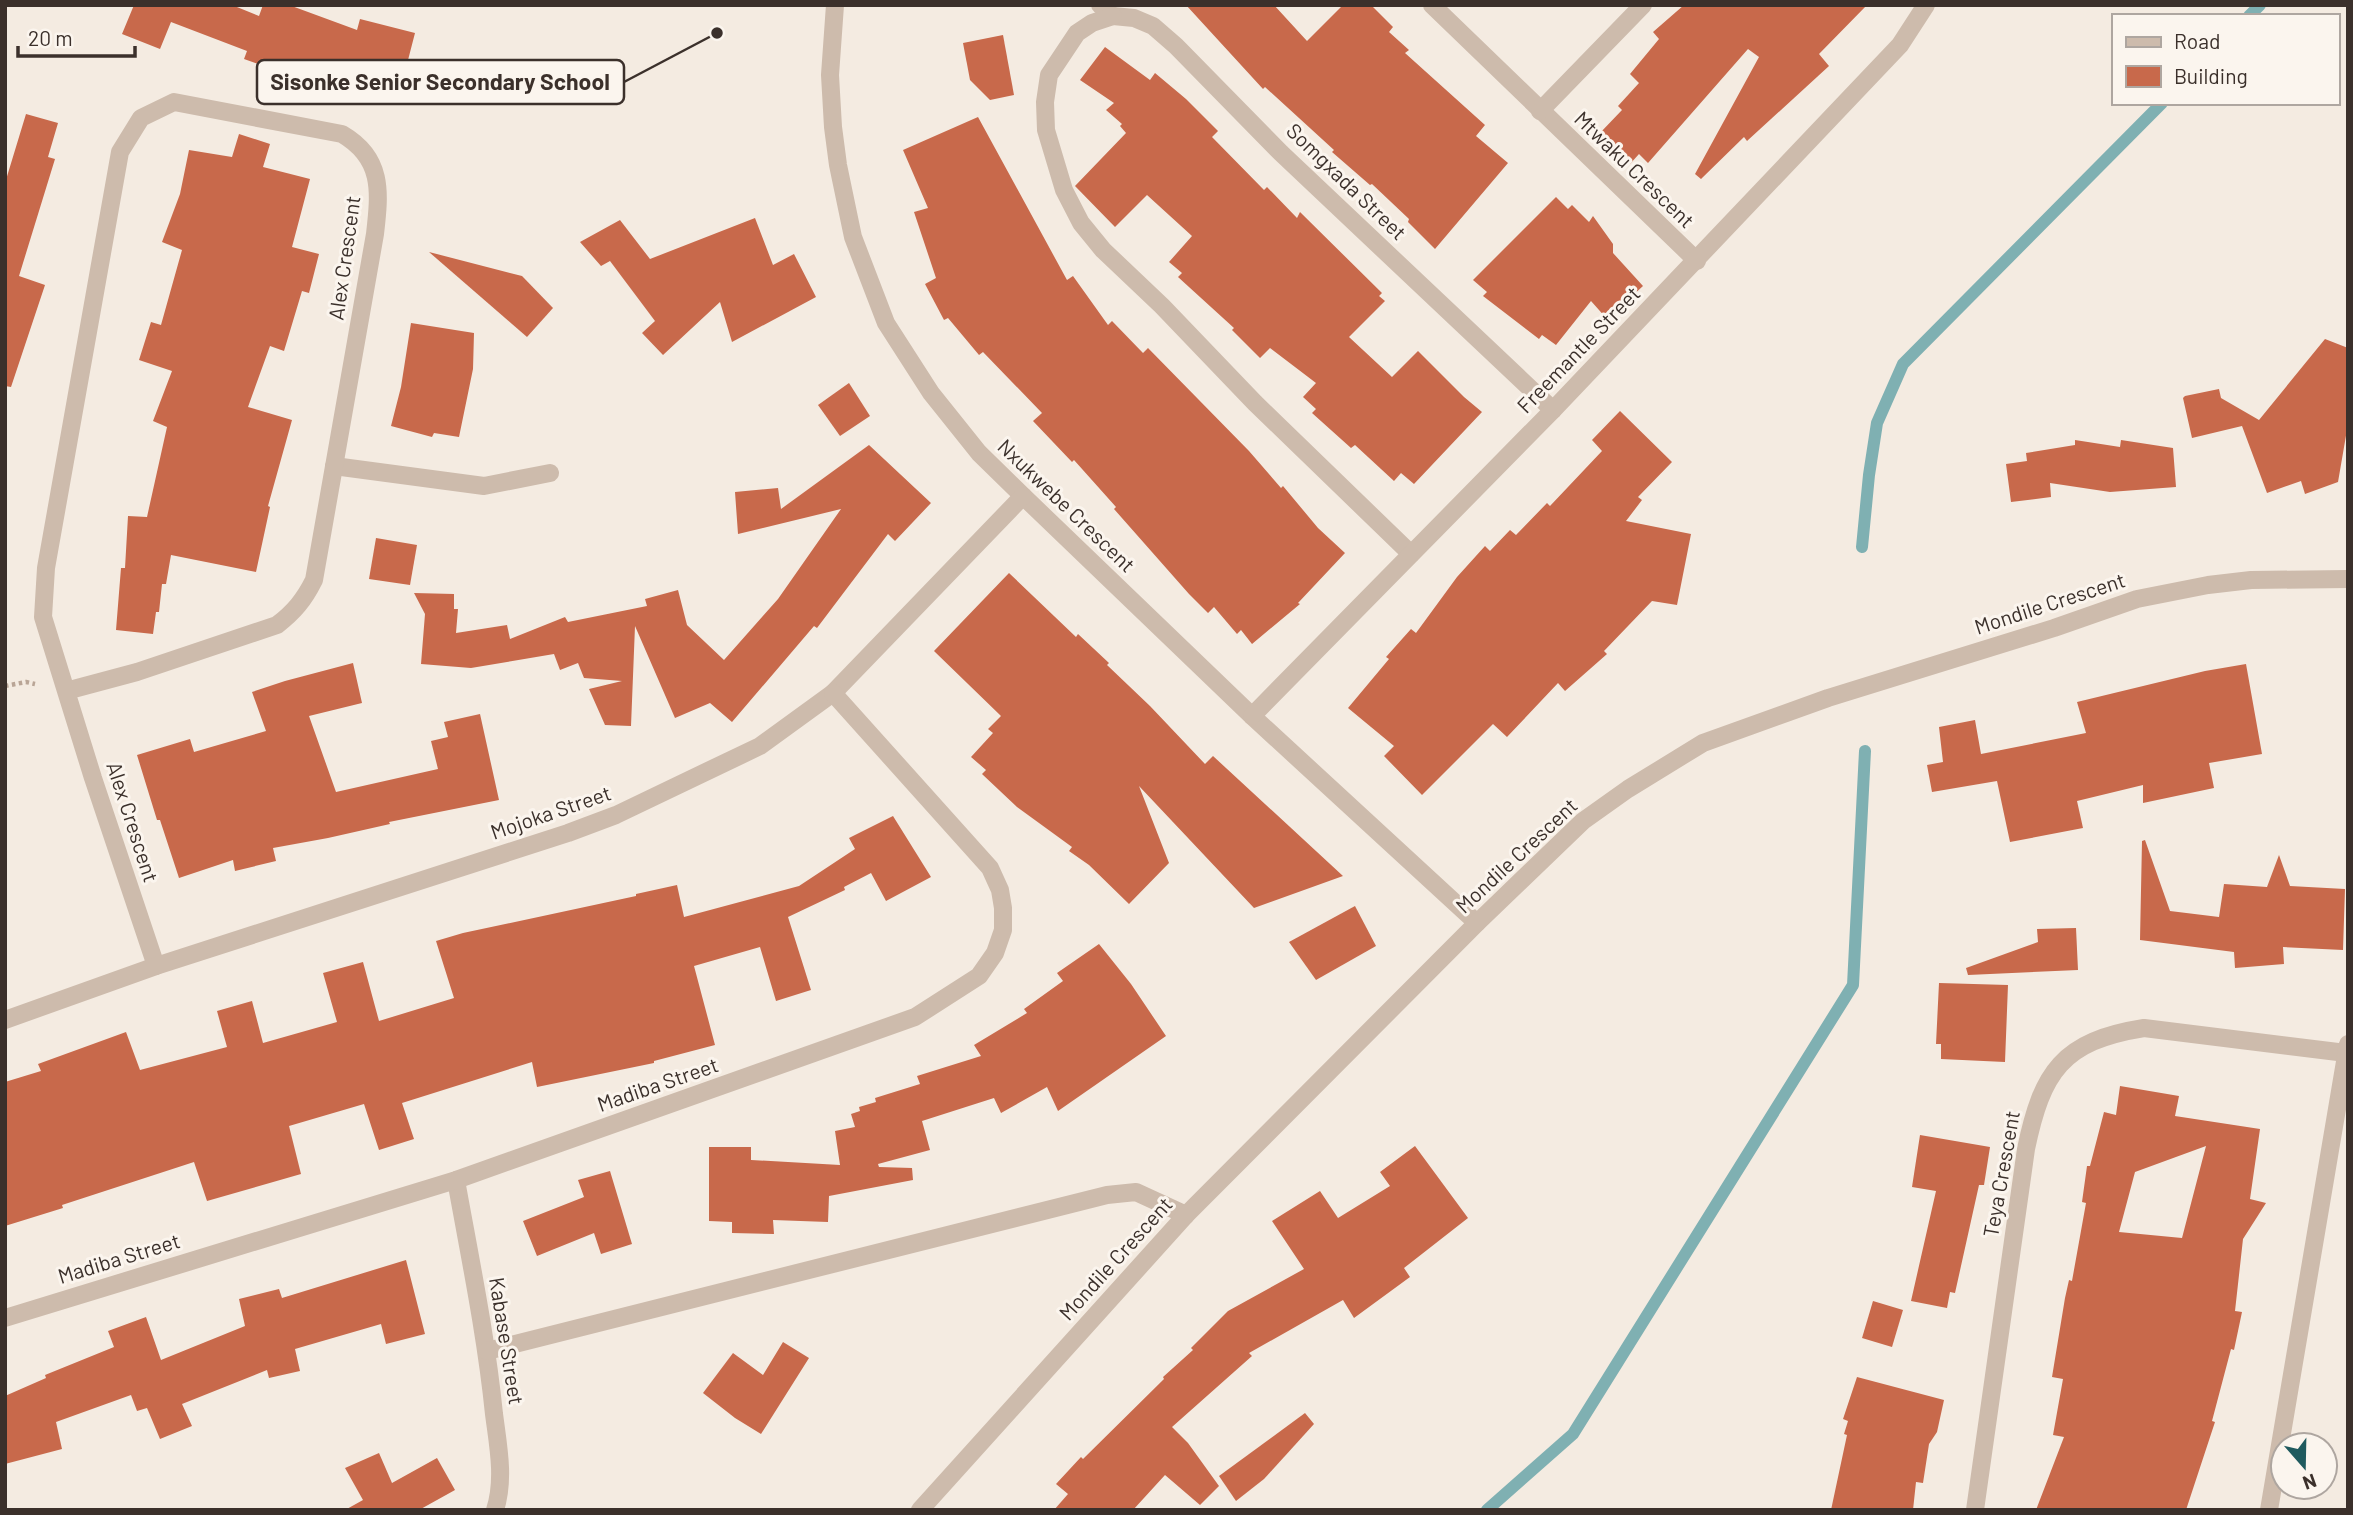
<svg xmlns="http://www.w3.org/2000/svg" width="2353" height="1515" font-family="Barlow,sans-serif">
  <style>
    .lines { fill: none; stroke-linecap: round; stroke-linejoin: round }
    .stream { stroke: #7fb0b2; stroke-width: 12 }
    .building { fill: #c8694b; fill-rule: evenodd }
    .path { stroke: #b9a596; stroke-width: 4.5; stroke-dasharray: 3.5 3.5; stroke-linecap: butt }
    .street { stroke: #cdbbac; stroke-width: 18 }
    .labels { text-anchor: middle; stroke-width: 6; stroke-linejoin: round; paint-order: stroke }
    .street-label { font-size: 21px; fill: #3b302b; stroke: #fbf5ee }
    .leader { fill: none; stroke: #3b302b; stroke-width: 2.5 }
    .callout-dot { fill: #3b302b; stroke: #fbf5ee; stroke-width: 2.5 }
    .callout { fill: #fbf5ee; stroke: #3b302b; stroke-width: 2.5 }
    .callout-label { font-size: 23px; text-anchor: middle; font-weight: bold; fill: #3b302b }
  </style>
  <rect width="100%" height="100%" fill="#f4ebe1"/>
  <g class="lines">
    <g class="stream">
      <polyline points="2249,16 2260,5"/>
      <polyline points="1862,547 1869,475 1877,423 1903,364 2162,103"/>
      <polyline points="1487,1510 1573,1434 1853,985 1865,751"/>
    </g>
  </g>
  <g class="building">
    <polygon points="134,5 232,5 259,16 263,5 289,5 357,30 360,19 415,33 400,91 326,73 321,86 244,59 247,51 171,22 160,49 122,34"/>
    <polygon points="1186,5 1274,5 1307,41 1343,5 1371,5 1393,27 1389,32 1409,50 1405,53 1485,125 1476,136 1508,163 1435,249 1408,222 1409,219 1372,184 1370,185 1332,152 1334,150 1265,87 1263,89"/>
    <polygon points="1684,5 1867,5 1819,54 1829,66 1747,141 1744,137 1701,179 1695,174 1759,57 1748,49 1648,163 1639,154 1630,164 1599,134 1622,110 1618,106 1639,83 1630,74 1659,39 1653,32"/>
    <polygon points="1003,35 1014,95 990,100 970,80 963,43"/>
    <polygon points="1105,47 1150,80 1155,73 1186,99 1218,131 1212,137 1264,190 1267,187 1297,218 1300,212 1382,293 1379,296 1385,301 1349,337 1392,377 1418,351 1464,397 1482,412 1414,484 1401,473 1394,481 1355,445 1351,448 1312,413 1316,409 1303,397 1316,383 1270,348 1260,358 1232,330 1234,328 1178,277 1182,273 1169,262 1192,236 1147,195 1115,227 1075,186 1126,133 1120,126 1122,124 1106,110 1114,103 1080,80"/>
    <polygon points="26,114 58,123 48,157 55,159 19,276 45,285 11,387 5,386 5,183"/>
    <polygon points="978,117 1067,280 1073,276 1108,325 1112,321 1143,353 1148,348 1249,451 1281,488 1283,486 1318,528 1345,553 1298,603 1300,604 1252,644 1241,630 1237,634 1214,607 1208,613 1189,594 1114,509 1116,507 1074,460 1072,462 1033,421 1042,413 983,352 979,355 948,318 944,320 925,284 936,278 914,212 928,208 903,150"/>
    <polygon points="239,134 270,144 263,167 310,179 292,247 319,254 309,293 302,291 284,351 270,346 248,407 292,420 268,506 270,507 256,572 171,555 166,584 162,584 159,612 156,612 153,634 116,630 121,568 125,568 128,516 147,517 167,427 153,421 172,371 139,360 151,322 161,325 182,250 162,242 180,194 189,150 232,157"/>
    <polygon points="1556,197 1568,209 1572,205 1589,222 1593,216 1613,244 1613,253 1643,286 1607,319 1591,301 1556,345 1542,335 1539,339 1483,296 1487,292 1473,280"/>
    <polygon points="755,218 773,265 794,254 816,297 732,342 720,302 663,355 642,333 655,321 610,261 601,266 580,242 620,220 650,259"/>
    <polygon points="429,252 522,276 553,308 527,337"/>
    <polygon points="411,323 474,333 473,369 459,437 434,433 432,437 391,426 401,387"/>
    <polygon points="2325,339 2348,348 2348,424 2338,482 2305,494 2301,481 2267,493 2242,426 2192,438 2183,398 2185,396 2219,389 2221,398 2259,420"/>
    <polygon points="849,383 870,416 840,436 818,405"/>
    <polygon points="1620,411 1672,462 1638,497 1642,500 1626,521 1691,534 1677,605 1652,601 1604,651 1607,654 1565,691 1558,683 1507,737 1493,724 1422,795 1384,756 1394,746 1348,708 1389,659 1386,657 1411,629 1416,633 1457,577 1485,546 1490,551 1510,530 1516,535 1547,503 1550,506 1602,451 1592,440"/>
    <polygon points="2075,440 2120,447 2121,440 2173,448 2176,487 2110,492 2050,483 2051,497 2011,502 2006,464 2027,461 2026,453 2075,445"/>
    <polygon points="869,445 931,503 895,541 888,534 817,628 814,626 732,722 710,703 675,718 635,626 631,726 605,725 589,689 622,681 584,678 578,663 560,670 554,654 471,668 421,664 425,614 414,593 454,594 454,609 458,609 456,633 507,625 510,639 565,617 568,622 647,606 645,599 678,590 687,625 724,660 778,599 841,509 738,534 735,492 778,488 781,509"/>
    <polygon points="376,538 417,545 410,585 369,579"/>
    <polygon points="1009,573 1076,637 1078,634 1109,663 1107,665 1150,706 1205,764 1213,756 1343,876 1254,908 1139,786 1169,863 1129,904 1089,865 1069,851 1072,847 1017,807 982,774 986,770 971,757 993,733 988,729 1001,716 934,651"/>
    <polygon points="353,663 362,703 309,716 336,792 438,769 431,741 448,737 444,722 480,714 499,800 389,822 390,824 328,838 273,848 276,861 235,871 233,860 179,878 160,820 157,820 137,755 190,739 194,752 266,731 252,692 285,681"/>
    <polygon points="2246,664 2262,754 2209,763 2214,788 2143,803 2143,785 2077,801 2083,828 2010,842 1997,781 1932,792 1927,765 1943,762 1939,727 1975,720 1981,754 2086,733 2077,702 2205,671"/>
    <polygon points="893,816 931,877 886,901 871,873 844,887 845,890 788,917 811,990 776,1001 760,947 694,966 715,1045 654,1061 654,1063 537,1087 532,1062 402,1103 414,1139 379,1150 364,1104 289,1126 301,1174 207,1201 194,1162 62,1205 63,1208 5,1226 5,1082 41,1071 38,1064 126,1032 140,1070 227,1047 217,1011 252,1001 263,1043 337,1022 323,973 363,962 379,1021 454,998 436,941 463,933 636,896 636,894 677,885 684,917 799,886 855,849 849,838"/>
    <polygon points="2145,840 2170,911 2219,917 2224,884 2267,887 2279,855 2290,886 2345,889 2343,950 2283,947 2284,964 2235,968 2234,952 2140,940 2142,841"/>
    <polygon points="1355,906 1376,946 1316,980 1289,942"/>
    <polygon points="2076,928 2078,970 1968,975 1966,968 2038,942 2037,929"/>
    <polygon points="1099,944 1131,984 1166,1036 1058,1111 1047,1087 1001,1113 994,1098 922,1121 930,1150 878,1164 879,1167 912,1168 913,1180 829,1196 828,1222 773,1220 774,1234 732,1233 732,1222 709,1221 709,1147 751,1147 751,1160 840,1165 835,1131 855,1127 851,1114 860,1111 859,1107 876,1102 875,1098 920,1084 917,1076 981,1056 974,1045 1027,1013 1024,1009 1063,981 1057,973"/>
    <polygon points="1939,983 2008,985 2005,1062 1941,1059 1941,1044 1936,1044"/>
    <path d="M2120,1086l59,10 -4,20 85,13 -10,70 16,4 -23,36 -8,72 7,1 -8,38 -3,-1 -19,72 3,1 -29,88h-150l28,-73 -11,-2 10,-56 -11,-2 13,-79 4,-18 3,1 14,-78 -4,-1 5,-36h3l14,-54 12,3zM2206,1146l-24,92 -63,-6 16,-60z"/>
    <polygon points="1920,1135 1990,1147 1984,1185 1979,1185 1955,1293 1950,1292 1947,1308 1911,1301 1936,1191 1912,1187"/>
    <polygon points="1415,1146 1468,1218 1404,1268 1410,1277 1354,1318 1343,1300 1249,1353 1252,1356 1172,1427 1188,1443 1219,1486 1200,1505 1165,1475 1133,1510 1054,1510 1068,1494 1056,1484 1081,1457 1083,1459 1164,1379 1163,1377 1193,1350 1191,1348 1228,1311 1304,1269 1272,1221 1320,1191 1338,1218 1390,1186 1380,1172"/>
    <polygon points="610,1171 632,1244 601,1254 594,1233 537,1256 523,1221 584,1197 578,1180"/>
    <polygon points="406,1260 425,1334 386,1344 381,1324 295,1349 300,1371 269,1378 267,1370 182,1404 192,1426 160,1439 147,1408 137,1411 131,1395 56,1422 62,1449 5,1464 5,1396 46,1378 45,1375 114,1347 108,1331 146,1317 161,1360 245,1326 239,1299 279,1289 282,1298"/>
    <polygon points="1873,1301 1903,1310 1892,1347 1862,1338"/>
    <polygon points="783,1342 809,1358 761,1434 735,1418 703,1393 733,1353 763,1375"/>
    <polygon points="1857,1377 1944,1400 1937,1432 1929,1444 1923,1483 1916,1482 1913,1510 1831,1510 1847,1435 1844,1434 1848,1421 1843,1419"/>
    <polygon points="1305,1413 1314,1424 1264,1479 1236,1501 1219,1476"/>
    <polygon points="379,1453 392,1483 437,1458 455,1490 419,1510 345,1510 363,1500 345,1468"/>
  </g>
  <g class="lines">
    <polyline class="path" points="5,686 26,682 35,684"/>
    <g class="street">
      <polyline points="835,5 830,75 833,127 838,165 853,237 886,323 931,393 979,453 1023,496 1252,716 1477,923"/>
      <polyline points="1100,5 1113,16 1134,18 1153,26 1176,46 1281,153 1553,410"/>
      <polyline points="1432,5 1697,261"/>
      <polyline points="1113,16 1092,23 1077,33 1049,75 1045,102 1046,130 1064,190 1081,223 1103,250 1162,306 1255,403 1411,554"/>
      <polyline points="1540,111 1643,5"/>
      <polyline points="334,466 484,486 550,473"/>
      <path d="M66,691l71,-19 140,-47c17,-13 27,-25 37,-45l61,-346c5,-43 8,-76 -33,-100l-168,-32 -33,16 -21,34 -74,416 -3,49 50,161 63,188"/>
      <polyline points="1252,716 1553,410 1900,45 1926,5"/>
      <polyline points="5,1020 156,966 568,833 616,815 760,746 833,693 1023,496"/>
      <path d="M456,1180c14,78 30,155 38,234 4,31 11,65 1,96"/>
      <polyline points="5,1318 456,1180 915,1017 979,976 995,953 1003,930 1003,908 1000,890 990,868 833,693"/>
      <polyline points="487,1351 1107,1195 1136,1192 1186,1215"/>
      <polyline points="920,1510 1186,1215 1477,923 1583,821 1628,789 1703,743 1828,698 2054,628 2137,599 2208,585 2251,580 2348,579"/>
      <path d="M1975,1510l51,-361c16,-77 36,-108 118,-121l202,25"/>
      <polyline points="2269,1510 2348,1044"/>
    </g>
  </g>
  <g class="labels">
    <g class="street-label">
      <text transform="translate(1634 170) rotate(44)" y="7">Mtwaku Crescent</text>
      <text transform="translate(1346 182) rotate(44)" y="7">Somgxada Street</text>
      <text transform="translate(345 258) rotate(-82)" y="7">Alex Crescent</text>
      <text transform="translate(1579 350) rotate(-46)" y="7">Freemantle Street</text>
      <text transform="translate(1066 506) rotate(44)" y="7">Nxukwebe Crescent</text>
      <text transform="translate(2050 604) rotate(-18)" y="7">Mondile Crescent</text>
      <text transform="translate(551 813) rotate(-19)" y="7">Mojoka Street</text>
      <text transform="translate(132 822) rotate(72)" y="7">Alex Crescent</text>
      <text transform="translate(1517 856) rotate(-43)" y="7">Mondile Crescent</text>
      <text transform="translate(658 1085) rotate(-19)" y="7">Madiba Street</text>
      <text transform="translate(2002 1174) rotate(-80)" y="7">Teya Crescent</text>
      <text transform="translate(119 1259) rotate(-17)" y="7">Madiba Street</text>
      <text transform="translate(1116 1259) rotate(-48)" y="7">Mondile Crescent</text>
      <text transform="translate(506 1341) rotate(81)" y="7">Kabase Street</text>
    </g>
  </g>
  <path class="leader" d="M717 33L624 82"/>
  <circle class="callout-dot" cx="717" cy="33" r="7"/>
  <rect class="callout" x="257" y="60" width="367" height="44" rx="7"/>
  <g class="callout-label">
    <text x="440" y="90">Sisonke Senior Secondary School</text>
  </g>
  <rect width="2353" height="1515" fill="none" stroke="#3b302b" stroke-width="14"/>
  <rect x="2112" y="14" width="228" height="91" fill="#fbf5ee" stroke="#aea6a0" stroke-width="2"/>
  <rect x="2126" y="37" width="35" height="10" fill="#cdbbac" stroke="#aea6a0" stroke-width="2"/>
  <text x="2174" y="49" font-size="21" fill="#3b302b">Road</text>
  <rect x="2126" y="66" width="35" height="21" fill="#c8694b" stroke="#aea6a0" stroke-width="2"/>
  <text x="2174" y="84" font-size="21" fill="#3b302b">Building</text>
  <g transform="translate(2304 1466) rotate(160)"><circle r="33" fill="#fbf5ee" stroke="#aea6a0" stroke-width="2"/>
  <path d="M0-5L12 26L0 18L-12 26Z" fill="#1f5a5e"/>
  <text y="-10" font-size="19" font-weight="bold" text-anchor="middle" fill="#3b302b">N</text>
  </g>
  <path d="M18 46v10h117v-10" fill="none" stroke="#3b302b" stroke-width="3.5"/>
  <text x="28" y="46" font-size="21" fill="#3b302b" stroke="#fbf5ee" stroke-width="5" paint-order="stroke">20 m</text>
</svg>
